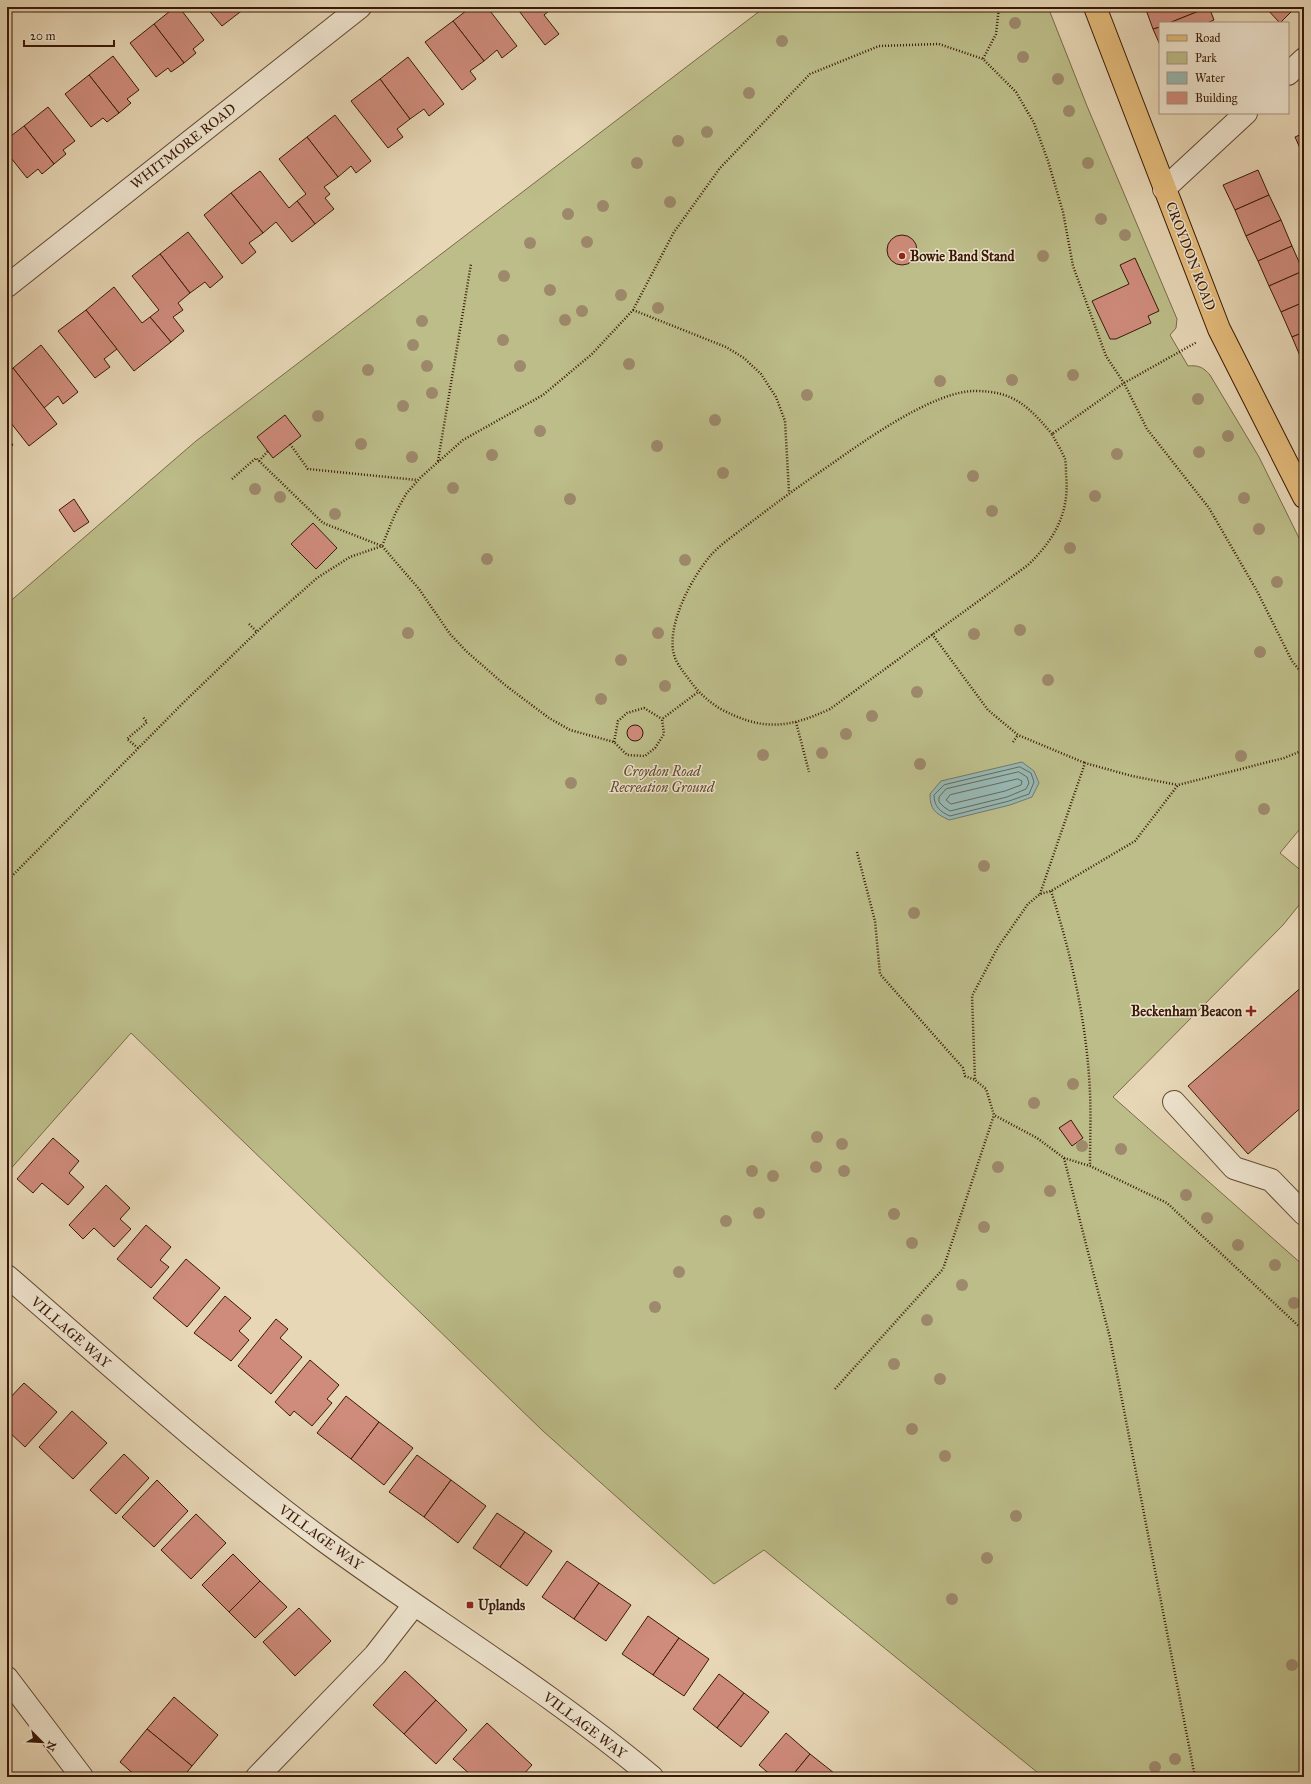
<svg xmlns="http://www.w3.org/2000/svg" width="1311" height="1784" font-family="'IM FELL Great Primer',serif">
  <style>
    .green { fill: #bcbd89; stroke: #7a6b48 }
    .water { fill: #97b8b3; stroke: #71786e }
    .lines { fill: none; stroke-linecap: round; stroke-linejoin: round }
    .shore { stroke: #68685c; stroke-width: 1 }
    .building { fill: #cf8c7c; stroke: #391906 }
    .minor-casing { stroke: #644832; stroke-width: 24 }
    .major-casing { stroke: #391906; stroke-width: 24 }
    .path { stroke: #391906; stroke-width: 2.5; stroke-dasharray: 1 2; stroke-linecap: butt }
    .minor { stroke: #efe5d0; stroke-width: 22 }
    .major { stroke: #e4bc7b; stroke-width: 22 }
    .tree { fill: #9d896b }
    .poi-dot { fill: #8f2418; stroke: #efe5d0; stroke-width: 1.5 }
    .labels { text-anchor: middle; stroke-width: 3; stroke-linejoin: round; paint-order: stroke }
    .street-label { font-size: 14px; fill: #391906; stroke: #efe5d0 }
    .poi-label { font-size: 14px; font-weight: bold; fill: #391906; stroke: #efe5d0; text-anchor: start }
    .park-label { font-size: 14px; font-style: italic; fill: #604a2d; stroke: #efe5d0 }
  </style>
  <rect width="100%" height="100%" fill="#e7d7b6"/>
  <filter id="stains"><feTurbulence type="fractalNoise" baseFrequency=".005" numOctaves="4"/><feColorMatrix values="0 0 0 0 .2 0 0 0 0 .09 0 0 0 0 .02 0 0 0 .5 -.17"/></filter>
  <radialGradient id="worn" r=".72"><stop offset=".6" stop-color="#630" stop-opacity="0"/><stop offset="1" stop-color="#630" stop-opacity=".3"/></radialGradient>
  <path class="green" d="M765,7h283l39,99 90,213 -1,9 -6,7 18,31c10,-1 15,1 22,9l49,82 45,91v276l-24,29 24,20v26l-21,26 -170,172 191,169v511h-261l-279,-227 -50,34 -171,-153 -412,-398 -124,140v-569l189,-163z"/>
  <path class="water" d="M1022,762l12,9 5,12 -7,14 -22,8 -61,15c-14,-7 -19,-10 -19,-26l11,-13z"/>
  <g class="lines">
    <g class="shore">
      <path d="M1020,767l11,6 3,9 -5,12 -20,7 -59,15c-10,-4 -16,-10 -16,-21l10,-10z"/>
      <polygon points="1019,772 1027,777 1029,783 1026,789 1007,797 950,811 944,807 939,802 939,797 946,789"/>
      <polygon points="1018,779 1022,781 1021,785 1005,791 951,804 946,800 950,795"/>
    </g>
  </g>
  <g class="building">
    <polygon points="175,7 179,7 204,40 193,49 196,53 184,63 154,24"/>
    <polygon points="206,7 242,7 244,9 222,26"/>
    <polygon points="471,7 487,7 517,46 502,58 497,50 484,61 453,21"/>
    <polygon points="516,7 554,7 544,15 559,34 545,45"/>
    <polygon points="1145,7 1209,7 1169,23 1160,23 1160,27 1153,29"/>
    <polygon points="1209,7 1214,20 1207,23 1169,23"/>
    <polygon points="1265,7 1296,7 1280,23"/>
    <polygon points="453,21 484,61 470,71 476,79 462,90 425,42"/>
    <polygon points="154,24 184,63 171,72 168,68 156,77 130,43"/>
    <polygon points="1160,27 1160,45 1153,29"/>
    <polygon points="113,56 139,90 127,99 131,103 119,113 89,75"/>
    <polygon points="408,57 444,104 429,116 424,109 410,119 380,79"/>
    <polygon points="89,75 119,113 107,122 103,118 91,127 65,94"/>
    <polygon points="380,79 410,119 397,129 403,137 388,148 351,101"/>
    <polygon points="48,107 75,141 63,150 66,154 54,164 24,126"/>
    <polygon points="335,115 371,161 356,173 351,166 338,177 307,137"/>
    <polygon points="24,126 54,164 42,174 38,169 27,178 7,153 7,139"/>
    <polygon points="1304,133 1304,157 1295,137"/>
    <polygon points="307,137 338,177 324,187 330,194 325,198 334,209 315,224 297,201 306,194 279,159"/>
    <polygon points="1258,170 1269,195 1235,210 1223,185"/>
    <polygon points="260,171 289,208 297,201 315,224 292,242 276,222 263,233 231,193"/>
    <polygon points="231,193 263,233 249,243 256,252 242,264 204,215"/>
    <polygon points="1269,195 1281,220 1246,236 1235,210"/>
    <polygon points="1281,220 1292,246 1258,261 1246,236"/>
    <polygon points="188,232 223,277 210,288 205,282 190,293 160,254"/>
    <circle cx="902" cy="250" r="15"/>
    <polygon points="1292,246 1303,271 1269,286 1258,261"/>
    <polygon points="160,254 190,293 178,303 183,310 173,317 184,331 171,342 150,317 159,310 132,276"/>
    <polygon points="1135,258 1159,311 1148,316 1151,323 1116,339 1110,339 1092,301 1129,284 1120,265"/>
    <polygon points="1303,271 1304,302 1281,312 1269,286"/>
    <polygon points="114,287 142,323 150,317 171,342 134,371 86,310"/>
    <polygon points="1304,302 1304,332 1292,337 1281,312"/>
    <polygon points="86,310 117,349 104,359 110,367 95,378 58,331"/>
    <polygon points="1304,332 1304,362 1303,363 1292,337"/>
    <polygon points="41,345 78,392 63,404 58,396 44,408 13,368"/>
    <polygon points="13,368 57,424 29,446 7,418 7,373"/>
    <polygon points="285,415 301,436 273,458 257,437"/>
    <polygon points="7,437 13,445 7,449"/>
    <polygon points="74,499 89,522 74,532 59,510"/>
    <polygon points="313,523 337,548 316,569 291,544"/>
    <circle cx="635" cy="733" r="8"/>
    <polygon points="1304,985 1304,1105 1248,1154 1188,1086"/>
    <polygon points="1071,1120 1083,1138 1072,1146 1059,1128"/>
    <polygon points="53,1138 79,1161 69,1173 84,1187 68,1205 42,1183 33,1193 17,1179"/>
    <polygon points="106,1185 130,1208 120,1219 131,1229 114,1247 94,1228 83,1239 69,1225"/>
    <polygon points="146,1225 171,1247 160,1260 169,1267 151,1288 117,1259"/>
    <polygon points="186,1259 220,1288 187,1327 153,1298"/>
    <polygon points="225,1296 251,1318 239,1331 249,1340 231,1361 194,1333"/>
    <polygon points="276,1319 288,1329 280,1338 302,1357 271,1394 238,1366"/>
    <polygon points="310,1360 339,1385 327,1399 332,1403 312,1426 294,1411 290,1416 275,1402"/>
    <polygon points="24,1383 57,1412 25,1447 7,1430 7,1401"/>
    <polygon points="346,1396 379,1422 351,1459 317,1433"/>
    <polygon points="72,1411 107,1443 73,1479 39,1447"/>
    <polygon points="379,1422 413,1448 384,1485 351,1459"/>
    <polygon points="124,1454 149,1478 116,1514 90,1490"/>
    <polygon points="417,1455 451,1480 424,1517 389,1492"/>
    <polygon points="157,1480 188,1511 154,1547 122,1517"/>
    <polygon points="451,1480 486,1506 458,1543 424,1517"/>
    <polygon points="497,1513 525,1532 500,1567 473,1548"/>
    <polygon points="196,1514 226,1543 191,1579 161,1550"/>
    <polygon points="525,1532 552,1551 527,1586 500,1567"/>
    <polygon points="233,1554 260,1581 229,1612 202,1585"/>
    <polygon points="567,1561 599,1583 574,1619 542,1597"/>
    <polygon points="260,1581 287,1607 255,1638 229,1612"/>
    <polygon points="599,1583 631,1605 606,1641 574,1619"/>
    <polygon points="299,1608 331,1641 295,1676 263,1642"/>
    <polygon points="648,1616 679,1638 653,1675 622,1654"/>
    <polygon points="679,1638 709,1659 684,1696 653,1675"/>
    <polygon points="405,1671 436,1700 404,1734 373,1705"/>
    <polygon points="719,1674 744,1693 717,1728 693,1709"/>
    <polygon points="744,1693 769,1712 741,1747 717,1728"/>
    <polygon points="174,1697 218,1735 192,1766 147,1729"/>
    <polygon points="436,1700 467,1730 436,1764 404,1734"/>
    <polygon points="487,1723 532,1765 521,1777 473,1777 453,1759"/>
    <polygon points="147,1729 192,1766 183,1777 137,1777 120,1762"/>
    <polygon points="786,1733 810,1754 791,1777 773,1777 759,1765"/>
    <polygon points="810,1754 834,1773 830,1777 791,1777"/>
  </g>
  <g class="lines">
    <g class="minor-casing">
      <g id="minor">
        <polyline points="1288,74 1304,59"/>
        <polyline points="1164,189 1246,113"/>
        <polyline points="7,286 360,7"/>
        <polyline points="1174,1102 1234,1168 1271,1180 1304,1214"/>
        <path d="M7,1276c103,89 203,180 312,261 110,81 228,152 333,240"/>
        <polyline points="7,1678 82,1777"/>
        <polyline points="257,1777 375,1655 414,1605"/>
      </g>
    </g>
    <g class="major-casing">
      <polyline id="major" points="1095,7 1219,329 1304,497"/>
    </g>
    <g class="path">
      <polyline points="999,7 996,34 983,59 1016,92 1034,123 1048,161 1063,212 1073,266 1106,356 1124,383 1147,429 1209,508 1257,591 1292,661 1304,676"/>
      <polyline points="633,310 726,347 744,358 761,374 776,397 785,421 789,492"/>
      <path d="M1052,434c-23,-27 -38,-43 -76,-43 -41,-1 -112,50 -146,74 -28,19 -54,38 -80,58 -13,10 -28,20 -39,32 -19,22 -47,73 -36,103 4,9 10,16 16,24 7,10 17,19 28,26 42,23 68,21 111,1l198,-144c27,-26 42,-53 38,-91 0,-4 0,-10 -1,-15 -3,-8 -9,-17 -13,-25l72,-51 73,-41"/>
      <polyline points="290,444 308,469 417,480"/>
      <polyline points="259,461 268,451"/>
      <polyline points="438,461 471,264"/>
      <polyline points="232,479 256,458 323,523 382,546 419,589 450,634 466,651 505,685 549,718 570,730 614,742 627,755 645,756 655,748 664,734 662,719 698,692"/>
      <polyline points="249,624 257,632"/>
      <polyline points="932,634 988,710 1018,735 1085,763"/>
      <polyline points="796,722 809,772"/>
      <polyline points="614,742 618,721 627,713 644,708 662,719"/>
      <polyline points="1013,742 1018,735"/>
      <polyline points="138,748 127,739 147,722 143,717"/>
      <polyline points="1304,750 1284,758 1178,785 1135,841 1051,891 1040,894 1028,904 998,947 972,996 975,1080 986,1089 994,1115 1037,1138 1064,1158 1090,1166 1167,1203 1304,1331"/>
      <polyline points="857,852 875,921 880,974 963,1068 965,1076 975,1080"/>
      <polyline points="7,881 184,702 265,624 317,578 350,557 382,546 395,514 406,494 421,477 463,440 543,395 592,354 633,310 674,232 720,168 810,74 879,46 939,44 983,59"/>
      <path d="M1051,891c21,66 36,133 39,202 1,24 0,49 0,73"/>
      <polyline points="1040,894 1085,763 1132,776 1178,785"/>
      <polyline points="1064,1158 1110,1338 1195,1777"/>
      <polyline points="835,1389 943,1269 994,1115"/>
      <polyline points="1298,1777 1304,1769"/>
    </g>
    <use href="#minor" class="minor"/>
    <use href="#major" class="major"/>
  </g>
  <g class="tree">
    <circle cx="1015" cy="23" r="6"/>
    <circle cx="782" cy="41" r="6"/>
    <circle cx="1023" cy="57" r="6"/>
    <circle cx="1058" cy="79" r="6"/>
    <circle cx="749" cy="93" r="6"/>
    <circle cx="1069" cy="111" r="6"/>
    <circle cx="707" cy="132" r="6"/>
    <circle cx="678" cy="141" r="6"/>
    <circle cx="637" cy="163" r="6"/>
    <circle cx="1088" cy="163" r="6"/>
    <circle cx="670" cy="202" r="6"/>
    <circle cx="603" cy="206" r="6"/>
    <circle cx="568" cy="214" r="6"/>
    <circle cx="1101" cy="219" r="6"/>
    <circle cx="1125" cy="235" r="6"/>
    <circle cx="587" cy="242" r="6"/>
    <circle cx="530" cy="243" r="6"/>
    <circle cx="1043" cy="256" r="6"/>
    <circle cx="504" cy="276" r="6"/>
    <circle cx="550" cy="290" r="6"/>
    <circle cx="621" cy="295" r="6"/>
    <circle cx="658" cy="308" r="6"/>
    <circle cx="582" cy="311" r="6"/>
    <circle cx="565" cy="320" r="6"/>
    <circle cx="422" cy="321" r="6"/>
    <circle cx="503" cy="340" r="6"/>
    <circle cx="413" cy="345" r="6"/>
    <circle cx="629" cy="364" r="6"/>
    <circle cx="427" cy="366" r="6"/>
    <circle cx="520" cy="366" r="6"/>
    <circle cx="368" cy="370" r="6"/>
    <circle cx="1073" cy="375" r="6"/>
    <circle cx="1012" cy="380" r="6"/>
    <circle cx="940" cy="381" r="6"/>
    <circle cx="432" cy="393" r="6"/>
    <circle cx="807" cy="395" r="6"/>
    <circle cx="1198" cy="399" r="6"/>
    <circle cx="403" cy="406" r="6"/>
    <circle cx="318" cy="416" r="6"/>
    <circle cx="715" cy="420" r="6"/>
    <circle cx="540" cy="431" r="6"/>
    <circle cx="1228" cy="436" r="6"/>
    <circle cx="361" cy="444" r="6"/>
    <circle cx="657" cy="446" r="6"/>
    <circle cx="1199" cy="452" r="6"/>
    <circle cx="1117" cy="454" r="6"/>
    <circle cx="492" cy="455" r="6"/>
    <circle cx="412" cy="457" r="6"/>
    <circle cx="723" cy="473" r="6"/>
    <circle cx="973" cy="476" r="6"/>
    <circle cx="453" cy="488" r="6"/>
    <circle cx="255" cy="489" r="6"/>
    <circle cx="1095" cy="496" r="6"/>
    <circle cx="280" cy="497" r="6"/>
    <circle cx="1244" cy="498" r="6"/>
    <circle cx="570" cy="499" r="6"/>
    <circle cx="992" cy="511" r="6"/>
    <circle cx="335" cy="514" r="6"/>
    <circle cx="1259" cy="529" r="6"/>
    <circle cx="1070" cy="548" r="6"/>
    <circle cx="487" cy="559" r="6"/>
    <circle cx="685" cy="560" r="6"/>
    <circle cx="1277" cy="582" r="6"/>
    <circle cx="1020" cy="630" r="6"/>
    <circle cx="408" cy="633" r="6"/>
    <circle cx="658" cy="633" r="6"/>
    <circle cx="974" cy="634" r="6"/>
    <circle cx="1260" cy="652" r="6"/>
    <circle cx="621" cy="660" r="6"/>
    <circle cx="1048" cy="680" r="6"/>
    <circle cx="665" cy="686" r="6"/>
    <circle cx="917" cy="692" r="6"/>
    <circle cx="601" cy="699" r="6"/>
    <circle cx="872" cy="716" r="6"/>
    <circle cx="846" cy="734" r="6"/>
    <circle cx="822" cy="753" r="6"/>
    <circle cx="763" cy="755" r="6"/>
    <circle cx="1241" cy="756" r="6"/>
    <circle cx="920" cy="764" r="6"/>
    <circle cx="571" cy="783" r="6"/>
    <circle cx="1264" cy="809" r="6"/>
    <circle cx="984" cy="866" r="6"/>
    <circle cx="914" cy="913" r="6"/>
    <circle cx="1073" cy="1084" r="6"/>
    <circle cx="1034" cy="1103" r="6"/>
    <circle cx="817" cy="1137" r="6"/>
    <circle cx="842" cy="1144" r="6"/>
    <circle cx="1082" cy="1146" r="6"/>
    <circle cx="1121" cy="1149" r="6"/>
    <circle cx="816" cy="1167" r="6"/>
    <circle cx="998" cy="1167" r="6"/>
    <circle cx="752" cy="1171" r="6"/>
    <circle cx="844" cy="1171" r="6"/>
    <circle cx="773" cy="1176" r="6"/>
    <circle cx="1050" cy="1191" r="6"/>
    <circle cx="1186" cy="1195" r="6"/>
    <circle cx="759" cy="1213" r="6"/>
    <circle cx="894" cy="1214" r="6"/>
    <circle cx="1207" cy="1218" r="6"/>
    <circle cx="726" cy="1221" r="6"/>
    <circle cx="984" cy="1227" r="6"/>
    <circle cx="912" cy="1243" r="6"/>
    <circle cx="1238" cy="1245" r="6"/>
    <circle cx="1275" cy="1265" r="6"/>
    <circle cx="679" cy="1272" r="6"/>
    <circle cx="962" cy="1285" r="6"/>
    <circle cx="1294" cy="1303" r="6"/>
    <circle cx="655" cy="1307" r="6"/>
    <circle cx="927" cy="1320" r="6"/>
    <circle cx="894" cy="1364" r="6"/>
    <circle cx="940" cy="1379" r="6"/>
    <circle cx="912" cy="1429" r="6"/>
    <circle cx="945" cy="1456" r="6"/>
    <circle cx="1016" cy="1516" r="6"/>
    <circle cx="987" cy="1558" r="6"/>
    <circle cx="952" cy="1599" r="6"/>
    <circle cx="1292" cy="1665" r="6"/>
    <circle cx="1175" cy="1759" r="6"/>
    <circle cx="1155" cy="1767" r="6"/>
  </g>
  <g class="poi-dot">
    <circle cx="902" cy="256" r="4"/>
    <path d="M1249 1005h4v4h4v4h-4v4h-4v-4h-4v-4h4z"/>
    <rect x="466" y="1601" width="8" height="8" rx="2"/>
  </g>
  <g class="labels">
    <g class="street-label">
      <text transform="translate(183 146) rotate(-38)" y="5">WHITMORE ROAD</text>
      <text transform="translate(1191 256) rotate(69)" y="5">CROYDON ROAD</text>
      <text transform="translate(71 1332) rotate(41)" y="5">VILLAGE WAY</text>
      <text transform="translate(321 1537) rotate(36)" y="5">VILLAGE WAY</text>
      <text transform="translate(585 1725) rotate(37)" y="5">VILLAGE WAY</text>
    </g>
    <g class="poi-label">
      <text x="910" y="261">Bowie Band Stand</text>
      <text x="1242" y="1016" text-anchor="end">Beckenham Beacon</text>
      <text x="478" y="1610">Uplands</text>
    </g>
    <g class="park-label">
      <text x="662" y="776">Croydon Road<tspan x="662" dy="16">Recreation Ground</tspan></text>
    </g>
  </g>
  <rect width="1311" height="1784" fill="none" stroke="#e7d7b6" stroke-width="24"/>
  <rect x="8" y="8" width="1295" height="1768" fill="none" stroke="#391906" stroke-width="2"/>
  <rect x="12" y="12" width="1287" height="1760" fill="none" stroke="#391906"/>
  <rect x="1159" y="22" width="130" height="92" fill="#efe5d0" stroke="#a6937f"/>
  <rect x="1167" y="35" width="20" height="6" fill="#e4bc7b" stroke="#a6937f"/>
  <text x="1195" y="42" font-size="12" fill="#391906">Road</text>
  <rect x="1167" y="52" width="20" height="12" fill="#bcbd89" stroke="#a6937f"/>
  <text x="1195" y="62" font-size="12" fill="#391906">Park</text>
  <rect x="1167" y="72" width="20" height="12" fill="#97b8b3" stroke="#a6937f"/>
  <text x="1195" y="82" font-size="12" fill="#391906">Water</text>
  <rect x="1167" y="92" width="20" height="12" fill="#cf8c7c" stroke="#a6937f"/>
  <text x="1195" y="102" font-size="12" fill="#391906">Building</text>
  <g transform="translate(42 1742) rotate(114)" stroke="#efe5d0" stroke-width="3" paint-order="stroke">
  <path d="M0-3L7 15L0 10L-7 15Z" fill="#391906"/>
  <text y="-6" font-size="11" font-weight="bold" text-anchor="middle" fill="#391906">N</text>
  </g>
  <path d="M24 40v6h90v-6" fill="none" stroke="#391906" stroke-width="2"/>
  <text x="30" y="40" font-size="12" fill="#391906" stroke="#efe5d0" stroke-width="3" paint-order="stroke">20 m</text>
  <rect width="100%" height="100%" filter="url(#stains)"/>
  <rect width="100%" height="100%" fill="url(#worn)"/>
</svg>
